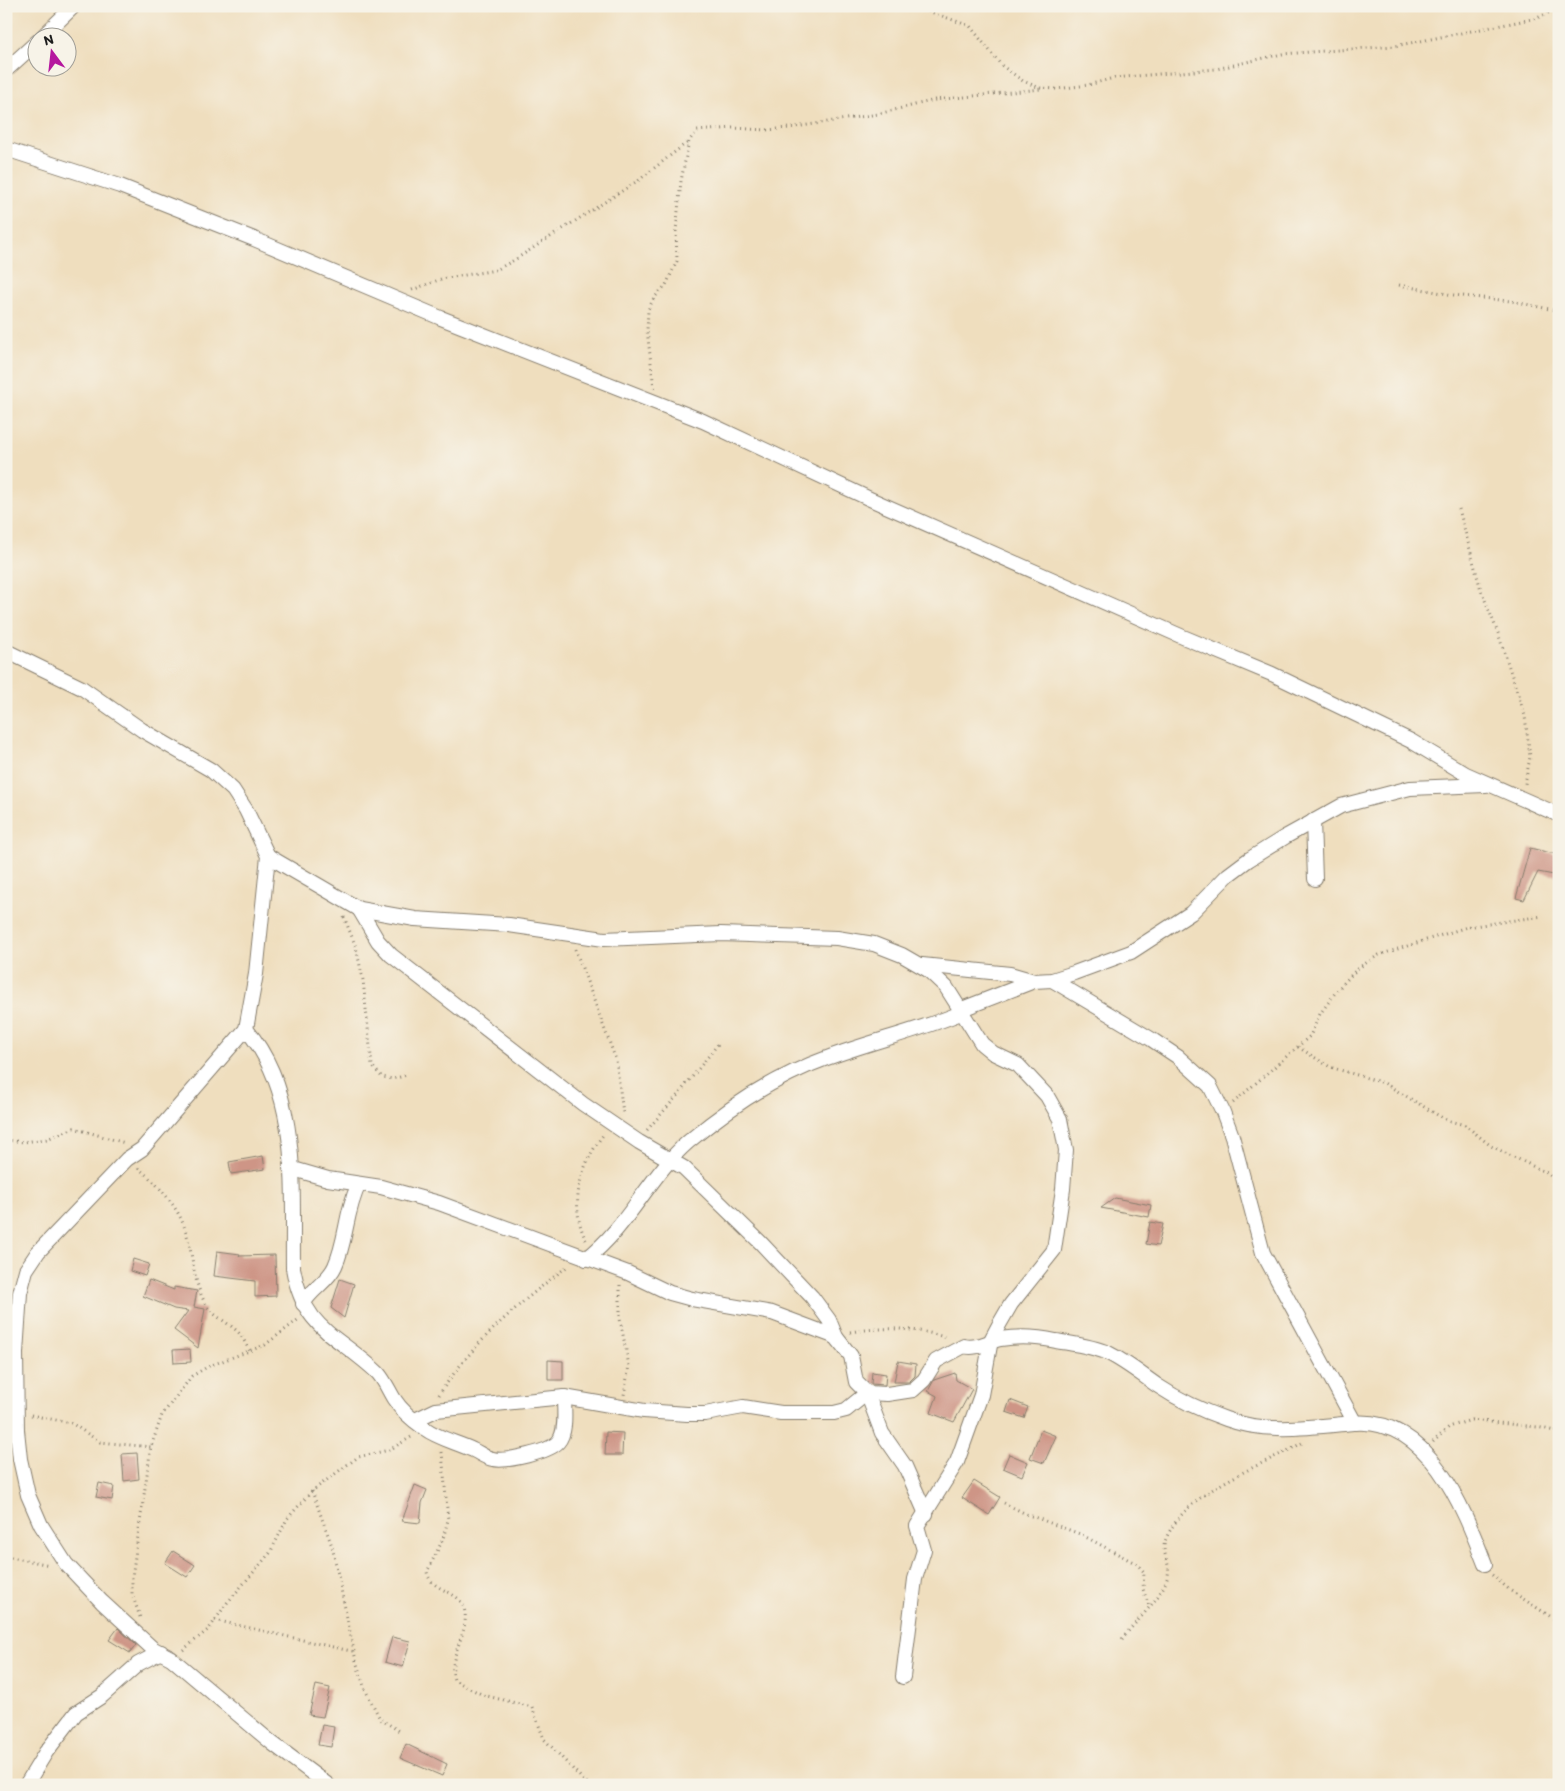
<svg xmlns="http://www.w3.org/2000/svg" width="1565" height="1791" font-family="Itim,sans-serif">
  <style>
    .building { fill: #ce9586 }
    .lines { fill: none; stroke-linecap: round; stroke-linejoin: round }
    .minor-casing { stroke: #867d6d; stroke-width: 16 }
    .path { stroke: #867d6d; stroke-width: 3; stroke-dasharray: 1 4; stroke-linecap: butt }
    .minor { stroke: #fff; stroke-width: 14 }
  </style>
  <rect width="100%" height="100%" fill="#f7f3e8"/>
  <filter id="ink" filterUnits="userSpaceOnUse"><feTurbulence type="fractalNoise" baseFrequency=".02" numOctaves="2"/><feDisplacementMap in="SourceGraphic" scale="10" xChannelSelector="R" yChannelSelector="G"/><feConvolveMatrix kernelMatrix="1 2 1 2 8 2 1 2 1" color-interpolation-filters="sRGB"/></filter>
  <filter id="wash" filterUnits="userSpaceOnUse"><feTurbulence type="fractalNoise" baseFrequency=".0096" numOctaves="4" result="noise"/><feDisplacementMap in="SourceGraphic" scale="20" xChannelSelector="R" yChannelSelector="G"/><feGaussianBlur stdDeviation="1.12" result="paint"/><feColorMatrix in="noise" values="0 0 0 0 0 0 0 0 0 0 0 0 0 0 0 0 0 1.4 0 .05"/><feComposite in="paint" operator="in"/></filter>
  <g filter="url(#wash)">
    <rect width="100%" height="100%" fill="#efdebe"/>
    <g id="blocks">
      <g class="building">
        <polygon points="1530,848 1559,855 1559,876 1538,872 1524,900 1516,898"/>
        <polygon points="263,1156 265,1169 231,1174 229,1162"/>
        <polygon points="1115,1198 1151,1205 1149,1217 1101,1208"/>
        <polygon points="1150,1222 1163,1224 1158,1246 1146,1244"/>
        <polygon points="217,1251 240,1254 239,1256 275,1255 276,1296 255,1297 255,1281 214,1276"/>
        <polygon points="133,1259 149,1264 145,1276 130,1271"/>
        <polygon points="340,1279 354,1284 344,1318 331,1308"/>
        <polygon points="149,1280 174,1290 174,1287 197,1291 194,1307 205,1309 198,1348 174,1330 188,1311 174,1309 143,1296"/>
        <polygon points="190,1349 191,1362 174,1363 173,1350"/>
        <polygon points="548,1360 563,1361 563,1380 548,1380"/>
        <polygon points="898,1361 916,1364 915,1376 909,1382 894,1382"/>
        <polygon points="872,1372 886,1374 885,1385 871,1384"/>
        <polygon points="955,1373 956,1380 972,1389 954,1422 931,1413 937,1396 928,1391 934,1380"/>
        <polygon points="1010,1400 1028,1407 1024,1418 1006,1412"/>
        <polygon points="1041,1430 1056,1436 1044,1463 1030,1458"/>
        <polygon points="606,1432 623,1433 622,1455 605,1455"/>
        <polygon points="137,1453 139,1479 124,1481 122,1454"/>
        <polygon points="1009,1454 1028,1462 1022,1476 1003,1468"/>
        <polygon points="974,1481 1000,1497 989,1515 962,1498"/>
        <polygon points="99,1483 114,1486 112,1500 96,1497"/>
        <polygon points="415,1485 427,1490 422,1503 420,1523 402,1521"/>
        <polygon points="173,1551 195,1565 187,1577 165,1563"/>
        <polygon points="118,1628 136,1645 130,1653 109,1640"/>
        <polygon points="392,1637 410,1641 403,1667 385,1662"/>
        <polygon points="316,1685 330,1688 323,1717 309,1715"/>
        <polygon points="322,1725 334,1727 331,1747 318,1745"/>
        <polygon points="406,1744 447,1764 442,1776 400,1758"/>
      </g>
    </g>
  </g>
  <g filter="url(#ink)">
    <use href="#blocks" fill-opacity="0" stroke="#867d6d" stroke-width="1"/>
    <g class="lines">
      <g class="minor-casing">
        <g id="minor">
          <polyline points="41,38 74,6"/>
          <polyline points="6,70 38,41"/>
          <polyline points="6,149 120,186 254,239 441,318 703,421 870,499 1183,637 1272,674 1411,741 1466,774 1559,815"/>
          <polyline points="6,651 82,688 142,730 211,770 233,790 246,810 268,856 256,974 246,1029 142,1149 127,1159 38,1252 26,1270 20,1293 16,1353 17,1430 20,1459 28,1495 41,1525 66,1564 102,1602 152,1648 171,1658 272,1743 328,1785"/>
          <polyline points="1313,821 1315,879"/>
          <polyline points="268,856 359,909 415,919 509,925 604,939 721,934 837,938 874,944 902,955 928,970 946,987 982,1044 993,1053 1018,1065 1047,1096 1060,1119 1066,1150 1063,1189 1054,1250 1011,1304 1000,1323 991,1340 981,1395 957,1462 917,1526 924,1550 915,1579 903,1677"/>
          <polyline points="359,909 378,941 391,955 583,1104 639,1142 684,1168 760,1242 812,1297 829,1320 836,1337 851,1356 856,1382 867,1393 882,1433 905,1466 926,1514"/>
          <polyline points="922,965 1010,974 1034,981 1052,980 1074,973 1131,952 1191,913 1228,875 1248,860 1285,837 1341,806 1410,788 1486,785"/>
          <polyline points="1052,980 1151,1039 1178,1057 1210,1086 1223,1112 1232,1136 1263,1253 1355,1423"/>
          <polyline points="962,1009 1034,981"/>
          <path d="M246,1029c55,65 46,159 47,239 11,63 44,66 85,105 7,8 11,18 16,26 7,11 20,22 30,29 15,11 32,14 49,22 7,3 12,8 20,9 13,3 56,-7 65,-17 9,-10 6,-32 6,-45"/>
          <polyline points="290,1168 328,1179 381,1187 439,1203 628,1273 670,1293 692,1299 772,1313 836,1337"/>
          <path d="M586,1259c42,-32 63,-83 102,-117 40,-34 89,-66 139,-84 45,-17 92,-27 136,-46"/>
          <path d="M303,1304c8,-15 25,-22 32,-38 12,-26 10,-54 24,-82"/>
          <path d="M415,1420l21,-10 128,-13 80,14 43,3h18l38,-7 38,6h53l12,-3 21,-17 20,1 26,-4 11,-10 12,-19 28,-15c12,4 24,-5 36,-7 19,-3 38,-2 56,2 17,3 36,5 52,12 18,9 34,22 50,33 21,14 45,25 68,33 40,15 86,8 127,4 75,-7 110,84 132,141"/>
          <polyline points="26,1785 46,1752 76,1713 102,1696 138,1664 161,1652"/>
        </g>
      </g>
      <g class="path">
        <polyline points="914,6 970,26 1001,65 1023,81 1040,88 1057,89 1088,85 1114,78 1216,69 1282,54 1395,46 1537,18 1559,8"/>
        <polyline points="1551,6 1558,9"/>
        <polyline points="1399,285 1453,295 1511,301 1559,311"/>
        <polyline points="412,290 441,279 496,270 516,259 639,180 689,141"/>
        <polyline points="654,388 647,330 648,310 654,298 666,285 677,261 676,231 681,181 689,141 697,131 733,128 766,130 789,128 878,114 935,100 1041,89"/>
        <polyline points="1459,509 1481,590 1498,633 1525,716 1530,757 1525,784"/>
        <polyline points="344,917 356,947 363,980 372,1066 382,1077 393,1079 407,1075"/>
        <polyline points="575,949 616,1060 623,1113"/>
        <polyline points="1298,1047 1330,1067 1384,1083 1446,1120 1465,1125 1491,1146 1549,1174 1559,1188"/>
        <polyline points="1233,1103 1310,1036 1320,1014 1338,989 1358,968 1379,955 1467,927 1543,916"/>
        <polyline points="647,1130 678,1095 718,1044"/>
        <polyline points="6,1140 24,1142 47,1139 74,1128 125,1143"/>
        <path d="M138,1168c20,16 41,39 48,64 8,26 6,47 20,73 8,12 22,17 32,27 5,5 8,13 12,19"/>
        <path d="M586,1240c-18,-35 -5,-77 18,-106"/>
        <polyline points="620,1285 620,1319 629,1366 624,1395"/>
        <path d="M850,1332c33,-5 65,-5 97,6"/>
        <path d="M439,1395c33,-52 80,-92 129,-129"/>
        <polyline points="31,1415 71,1423 100,1442 151,1447"/>
        <polyline points="1433,1442 1449,1427 1471,1420 1537,1427 1559,1432"/>
        <path d="M442,1452l6,68 -5,19 -16,33c4,20 31,17 37,36 7,24 -17,47 -10,72l29,15 49,12 12,32 44,46"/>
        <polyline points="312,1491 332,1546 356,1661 365,1689 380,1719 401,1732"/>
        <polyline points="1004,1503 1026,1514 1080,1534 1137,1564 1144,1572 1143,1589 1149,1606"/>
        <polyline points="6,1556 50,1565"/>
        <polyline points="1492,1575 1511,1591 1559,1622"/>
        <polyline points="140,1617 132,1594 132,1577 151,1447 162,1415 192,1376 209,1366 265,1345 299,1319"/>
        <polyline points="215,1620 355,1652"/>
        <path d="M1122,1639c13,-17 42,-43 46,-64 3,-12 -7,-22 -3,-34 20,-51 93,-73 137,-98"/>
        <polyline points="183,1650 209,1629 227,1603 270,1553 287,1519 312,1491 358,1457 389,1450 413,1436"/>
      </g>
      <use href="#minor" class="minor"/>
    </g>
  </g>
  <rect width="1565" height="1791" fill="none" stroke="#f7f3e8" stroke-width="25"/>
  <g transform="translate(52 52) rotate(345)"><circle r="24" fill="#f7f3e8" stroke="#9f9d96"/>
  <path d="M0-4L9 19L0 12L-9 19Z" fill="#b5179e"/>
  <text y="-8" font-size="14" font-weight="bold" text-anchor="middle" fill="#1c1c1c">N</text>
  </g>
</svg>
